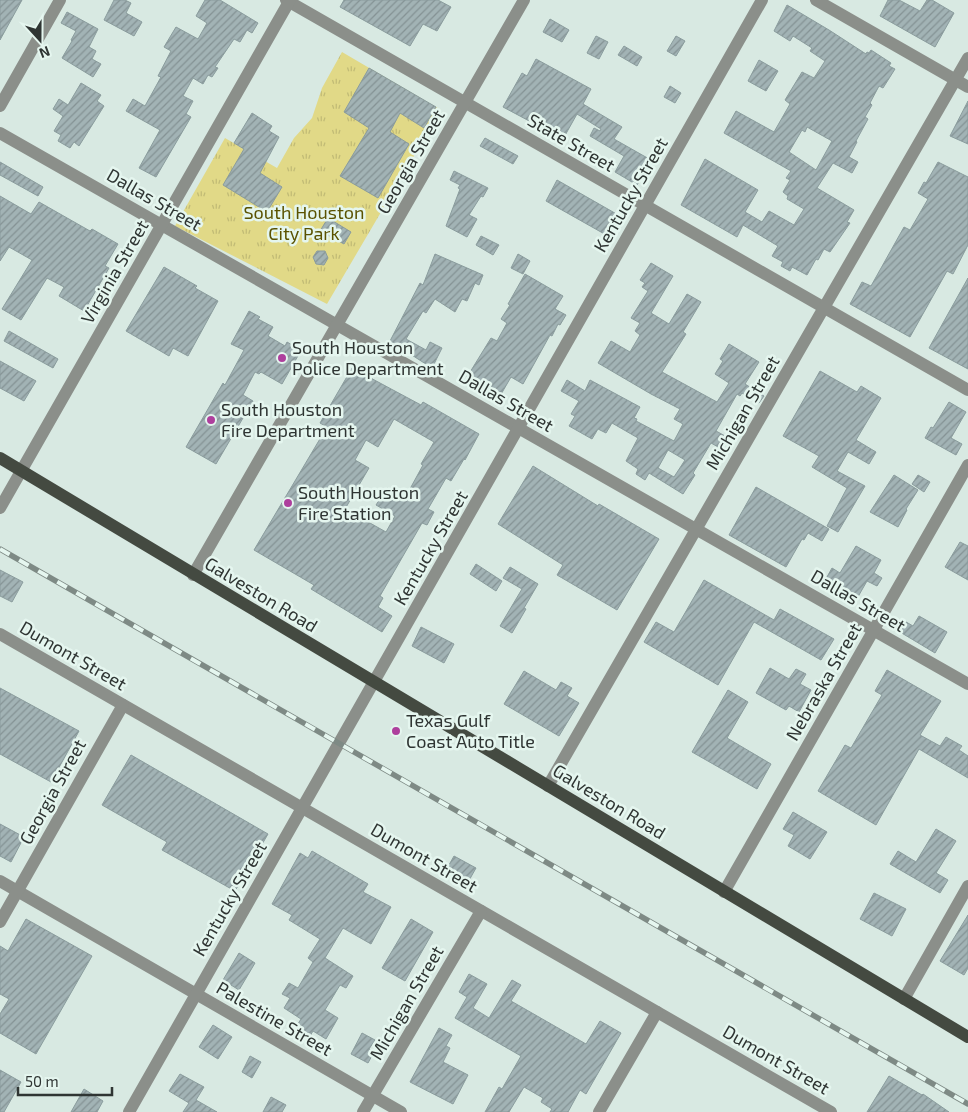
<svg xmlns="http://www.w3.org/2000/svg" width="968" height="1112" font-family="'Exo 2',sans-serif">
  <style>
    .park { fill: url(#park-tufts) }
    .building { fill: url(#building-hatch); stroke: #8a9c9d; fill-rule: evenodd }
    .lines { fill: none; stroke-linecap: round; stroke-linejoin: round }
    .minor { stroke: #8b8f8a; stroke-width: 12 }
    .major { stroke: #444a41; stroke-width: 12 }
    .rail-casing { stroke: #7e8a85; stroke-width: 5.5 }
    .rail { stroke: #e5f6ef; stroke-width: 4; stroke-dasharray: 11; stroke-linecap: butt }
    .poi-dot { fill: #ae3f9d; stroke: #e5f6ef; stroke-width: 2 }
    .labels { text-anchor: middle; stroke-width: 5; stroke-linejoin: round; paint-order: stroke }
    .street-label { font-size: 18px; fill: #2f3533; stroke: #e5f6ef }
    .park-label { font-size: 18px; fill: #5a5200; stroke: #e5f6ef }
    .poi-label { font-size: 18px; fill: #2f3533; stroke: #e5f6ef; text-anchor: start }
  </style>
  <defs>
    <pattern id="park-tufts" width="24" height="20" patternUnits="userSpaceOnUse" patternTransform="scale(1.25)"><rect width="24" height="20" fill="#e1d987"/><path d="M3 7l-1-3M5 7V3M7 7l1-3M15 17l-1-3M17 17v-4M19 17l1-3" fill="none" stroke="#c1bb75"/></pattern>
    <pattern id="building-hatch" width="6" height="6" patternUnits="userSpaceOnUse" patternTransform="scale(1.25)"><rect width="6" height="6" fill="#a2b3b5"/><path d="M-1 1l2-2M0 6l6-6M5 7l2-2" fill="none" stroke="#849294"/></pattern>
  </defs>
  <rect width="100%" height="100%" fill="#d8e9e2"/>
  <polygon class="park" points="342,52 441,110 327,304 175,226 225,138 277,168 294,138 312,118 322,88"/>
  <g class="building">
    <polygon points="0,0 22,0 0,40"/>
    <polygon points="114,0 125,0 131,3 126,13 142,22 134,36 104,20"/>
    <polygon points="205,0 220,0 258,23 252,33 247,30 240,42 234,39 215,67 218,68 212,77 208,75 203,84 193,78 183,96 193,101 186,114 191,117 156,177 139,168 160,130 126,111 133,99 145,106 161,77 158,76 171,51 164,47 176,27 198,39 207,23 196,16"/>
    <polygon points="344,0 438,0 451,7 437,31 423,24 410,46 340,7"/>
    <polygon points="888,0 899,0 920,11 927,0 932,0 954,13 935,47 880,16"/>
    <path d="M787,5l42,25 37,24 1,-2 2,1 2,-3 20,13 -2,3 6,3 -12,19 -4,-2 -9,17 2,2 -7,12 3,2 -12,22 1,1 -8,15 9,5 -6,11 -19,-10 -16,25 37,22 -7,12 3,1 -20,29 -6,-3 -6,11 -2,-1 -9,16 -15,-8 -2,4 -9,-5 2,-4 -11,-6 6,-10 -35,-21 -6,12 -56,-32 24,-46 53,31 -13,22 17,10 7,-11 25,14 10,-16 -17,-10 1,-3 -5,-4 7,-12 -4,-2 5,-7 -67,-38 12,-22 38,21 16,-28 -5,-4 17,-28 12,6 11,-17 -15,-10 2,-3 -19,-12 -3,5 -16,-10zM807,127l25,14 -16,29 -27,-18 13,-22 3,2z"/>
    <polygon points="67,12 98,29 89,47 96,51 92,59 101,64 93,77 62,58 72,41 71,40 76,31 61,23"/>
    <polygon points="550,19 569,30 562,42 543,32"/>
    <polygon points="596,36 608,42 599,59 587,53"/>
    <polygon points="676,36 685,41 676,56 667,51"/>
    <polygon points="624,46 642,57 637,66 618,55"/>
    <polygon points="536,59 591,89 583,104 622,127 614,139 651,160 637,185 615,172 624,156 590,136 594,128 600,131 601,129 577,114 563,139 503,107 522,73 527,76"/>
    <polygon points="759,60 778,71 766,91 748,81"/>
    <polygon points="369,68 436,107 424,128 400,113 390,132 409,144 378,198 340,176 369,128 344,112"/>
    <polygon points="81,83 101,95 97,101 104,106 79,146 74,142 70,148 58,141 61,135 54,131 63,116 53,109 59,99 68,105"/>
    <polygon points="670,86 681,93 675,103 664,97"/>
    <polygon points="968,101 968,144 950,136"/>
    <polygon points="252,113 272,126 269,131 279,137 260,173 282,187 267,212 223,185 244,149 234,143"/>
    <polygon points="485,138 518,156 513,164 480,146"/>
    <polygon points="0,162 43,187 38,196 0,175"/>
    <polygon points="938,162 968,177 968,245 953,274 947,271 910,337 850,304 862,282 871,286 904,227 910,230 928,199 918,193 924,182 926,183"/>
    <polygon points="454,171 488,188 483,197 481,196 469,215 477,219 467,237 446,226 460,189 458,188 460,185 450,180"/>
    <polygon points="557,180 620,216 608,236 546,201"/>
    <polygon points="0,196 31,214 39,202 90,231 92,229 118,244 105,266 109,268 84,311 59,296 64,287 47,278 21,320 2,309 32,260 9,247 0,261"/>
    <polygon points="328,218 351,232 344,244 320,231"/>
    <polygon points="481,236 499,245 493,255 476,245"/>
    <polygon points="317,251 325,251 328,258 324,265 316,264 313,257"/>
    <polygon points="435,254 483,275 479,285 475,283 467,301 462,299 455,312 435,299 426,313 423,311 406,339 426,350 430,342 442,348 432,368 390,341 420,283 423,285"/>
    <polygon points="518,254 530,261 523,274 511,268"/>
    <path d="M651,263l22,13 -22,37 18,11 18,-30 14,8 -18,30 3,2 -24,38 55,30 12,-19 -14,-9 8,-13 -3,-2 9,-15 30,18 -14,22 19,12 -5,7 -17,-10 -2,3 -3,-2 -21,37 11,6 -7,11 -9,-5 -18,30 2,2 -12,19 -34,-21 -4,7 -9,-6 2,-5 -12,-8 12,-23 -26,-15 -6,10 -8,-4 -6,10 -23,-13 6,-10 -4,-2 8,-13 -18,-10 6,-11 18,11 5,-11 50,27 -6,11 3,1 -1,2 38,20 9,-17 -9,-5 6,-10 -29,-15 -53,-31 13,-22 19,11 10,-17 -5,-4 5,-8 -9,-5 17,-27 -6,-4 3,-4 -5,-3zM668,450l17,10 -11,17 -16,-9z"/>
    <polygon points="164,267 197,286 195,288 218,301 188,356 173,348 169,356 126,331"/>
    <polygon points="525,274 563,296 555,309 566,315 560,325 558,324 552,336 550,335 523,384 511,377 496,403 485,396 489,390 467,377 491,338 497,341 507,323 501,319 510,305 508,304"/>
    <polygon points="968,278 968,369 929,348"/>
    <polygon points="249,311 260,317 258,319 273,327 268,336 285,346 287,342 299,349 297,353 299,354 282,384 261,372 259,374 255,372 243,395 253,401 216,464 186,447 223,383 225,385 244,350 231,344"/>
    <polygon points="9,331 58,359 53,368 4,341"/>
    <polygon points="0,361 36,381 24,401 0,388"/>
    <path d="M352,368l69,37 2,-3 56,32 -14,26 -1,-1 -13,22 -5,-3 -18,31 6,3 -7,13 -5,-2 -42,73 3,2 -5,9 14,9 -10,16 -71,-43 3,-4 -60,-35 73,-123 -7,-4zM394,419l40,23 -13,22 2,1 -18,33 -18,-10 -11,17 19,11 -9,16 -41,-23 24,-41 -14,-8 11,-20 12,7z"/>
    <polygon points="820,371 857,392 861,386 881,398 856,440 876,452 869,464 848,452 837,471 865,486 838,532 827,526 847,488 812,467 819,456 783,436"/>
    <polygon points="949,402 966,412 951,438 962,444 956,455 925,438 931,427 933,428"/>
    <polygon points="533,466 598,506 599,504 659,539 617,610 557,575 563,565 498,524"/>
    <polygon points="894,475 918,490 906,509 907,510 898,527 870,512"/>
    <polygon points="918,475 930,482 924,492 912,484"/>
    <polygon points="756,487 829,529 822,541 808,533 804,540 802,539 786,567 729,535"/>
    <polygon points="960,542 968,546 968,580 945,567"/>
    <polygon points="856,546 881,560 874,573 882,578 877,586 867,581 855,602 823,584 832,568 840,573"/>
    <polygon points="476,564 502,581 496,591 470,574"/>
    <polygon points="510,567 538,584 524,608 526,609 512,633 500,626 522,589 503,578"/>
    <polygon points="0,570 23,582 12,602 0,596"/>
    <polygon points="704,580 774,620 780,609 834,639 821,660 754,622 718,685 644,642 656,622 674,632"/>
    <polygon points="919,616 947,632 935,653 895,629 901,619 913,626"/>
    <polygon points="421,627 454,644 444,663 412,646"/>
    <polygon points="770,668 789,679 796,669 806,674 800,684 811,690 799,712 789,706 786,710 756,693"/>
    <polygon points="887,670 941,701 920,735 940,746 946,737 962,746 959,750 968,756 968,778 919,749 876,825 818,791 845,745 851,748 882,695 875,691"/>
    <polygon points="524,671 556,690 561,682 572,688 567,696 579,703 559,736 504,704"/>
    <polygon points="0,688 79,731 51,782 0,754"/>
    <polygon points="728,690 748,702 727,738 771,764 757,789 692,752"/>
    <polygon points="131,755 268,834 235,891 162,850 167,842 102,805"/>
    <polygon points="793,812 827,832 810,859 788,846 794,835 783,829"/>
    <polygon points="0,824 24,837 11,862 0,856"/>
    <polygon points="936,829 956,841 936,873 948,880 940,893 890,864 898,851 916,862"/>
    <polygon points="312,851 368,884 363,892 391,907 371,944 343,928 325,958 353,976 346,988 340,985 325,1010 338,1018 326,1039 313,1031 310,1036 296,1027 301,1019 284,1008 290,998 282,994 289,983 298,988 313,962 308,958 320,939 289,920 292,915 272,904 300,853 308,858"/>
    <polygon points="454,856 476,868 467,884 445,872"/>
    <polygon points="874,893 906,909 892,936 860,919"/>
    <polygon points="968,915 968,968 964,975 940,961"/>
    <polygon points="26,919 92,956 36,1054 0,1033 0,1014 9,999 0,994 0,946 8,951"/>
    <polygon points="411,919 433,932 405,981 382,968"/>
    <polygon points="239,953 255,963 239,990 223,980"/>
    <polygon points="469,974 487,984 473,1008 489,1018 512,980 521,985 511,1001 586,1044 600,1021 621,1033 586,1094 580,1090 568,1112 550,1112 552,1109 541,1102 543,1098 524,1087 509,1112 485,1112 499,1087 502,1089 521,1056 455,1018 467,997 459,992"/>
    <polygon points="213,1025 232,1037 218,1059 199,1047"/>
    <polygon points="439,1028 452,1035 446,1046 450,1048 443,1062 468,1075 453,1104 410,1082"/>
    <polygon points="362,1033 375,1040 369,1049 374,1052 368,1063 351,1054"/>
    <polygon points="250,1056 261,1062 252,1078 242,1072"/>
    <polygon points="0,1070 21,1082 4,1112 0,1112"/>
    <polygon points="180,1074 204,1087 196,1100 217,1112 183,1112 189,1103 169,1091"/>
    <polygon points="889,1076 922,1095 923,1094 949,1112 867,1112"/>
    <polygon points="84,1089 103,1101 97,1112 71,1112"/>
    <polygon points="271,1097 286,1105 282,1112 263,1112"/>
  </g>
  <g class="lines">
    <g class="minor">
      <polyline points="286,0 968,390"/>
      <polyline points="816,0 968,87"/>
      <polyline points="0,106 60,0"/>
      <polyline points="0,133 968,684"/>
      <polyline points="0,508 290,0"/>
      <polyline points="193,575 524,0"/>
      <polyline points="0,634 831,1112"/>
      <polyline points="548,786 968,58"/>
      <polyline points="0,881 401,1112"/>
      <polyline points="724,892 968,465"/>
      <polyline points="0,922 123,705"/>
      <polyline points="904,999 968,886"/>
      <polyline points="129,1112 762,0"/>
      <polyline points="363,1112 481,911"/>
      <polyline points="599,1112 657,1012"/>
    </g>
    <polyline class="major" points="0,458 968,1037"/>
    <g class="rail-casing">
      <polyline id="rail" points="0,549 968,1104"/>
    </g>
    <use href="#rail" class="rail"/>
  </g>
  <g class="poi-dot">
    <circle cx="282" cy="358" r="5"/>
    <circle cx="211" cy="420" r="5"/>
    <circle cx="288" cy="503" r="5"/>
    <circle cx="396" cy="731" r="5"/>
  </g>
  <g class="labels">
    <g class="street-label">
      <text transform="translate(571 143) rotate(30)" y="6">State Street</text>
      <text transform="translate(411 162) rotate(-60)" y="6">Georgia Street</text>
      <text transform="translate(631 195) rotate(-60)" y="6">Kentucky Street</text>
      <text transform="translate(154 200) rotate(30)" y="6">Dallas Street</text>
      <text transform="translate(115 272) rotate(-60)" y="6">Virginia Street</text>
      <text transform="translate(506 401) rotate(30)" y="6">Dallas Street</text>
      <text transform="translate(743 413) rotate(-60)" y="6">Michigan Street</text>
      <text transform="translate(431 548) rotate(-60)" y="6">Kentucky Street</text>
      <text transform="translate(261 595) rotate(31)" y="6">Galveston Road</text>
      <text transform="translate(858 601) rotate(30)" y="6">Dallas Street</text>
      <text transform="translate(73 656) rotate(30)" y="6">Dumont Street</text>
      <text transform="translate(824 682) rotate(-60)" y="6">Nebraska Street</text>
      <text transform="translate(53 792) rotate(-61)" y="6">Georgia Street</text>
      <text transform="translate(609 802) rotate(31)" y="6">Galveston Road</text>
      <text transform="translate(424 858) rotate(30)" y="6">Dumont Street</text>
      <text transform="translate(230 899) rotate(-60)" y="6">Kentucky Street</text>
      <text transform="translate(407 1003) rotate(-60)" y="6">Michigan Street</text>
      <text transform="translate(274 1019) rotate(30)" y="6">Palestine Street</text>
      <text transform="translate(776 1060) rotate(30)" y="6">Dumont Street</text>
    </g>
    <g class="park-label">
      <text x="304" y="219">South Houston<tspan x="304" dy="21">City Park</tspan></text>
    </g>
    <g class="poi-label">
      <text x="292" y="354">South Houston<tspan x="292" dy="21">Police Department</tspan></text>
      <text x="221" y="416">South Houston<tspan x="221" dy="21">Fire Department</tspan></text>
      <text x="298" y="499">South Houston<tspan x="298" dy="21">Fire Station</tspan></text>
      <text x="406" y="727">Texas Gulf<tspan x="406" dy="21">Coast Auto Title</tspan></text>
    </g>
  </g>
  <g transform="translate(40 40) rotate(159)" stroke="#e5f6ef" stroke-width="4" paint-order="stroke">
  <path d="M0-4L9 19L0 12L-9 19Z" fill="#2f3533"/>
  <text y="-8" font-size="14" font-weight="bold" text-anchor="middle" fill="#2f3533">N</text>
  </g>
  <path d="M18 1087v8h94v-8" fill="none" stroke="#2f3533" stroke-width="2.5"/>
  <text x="25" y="1087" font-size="15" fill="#2f3533" stroke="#e5f6ef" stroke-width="4" paint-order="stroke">50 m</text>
</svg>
